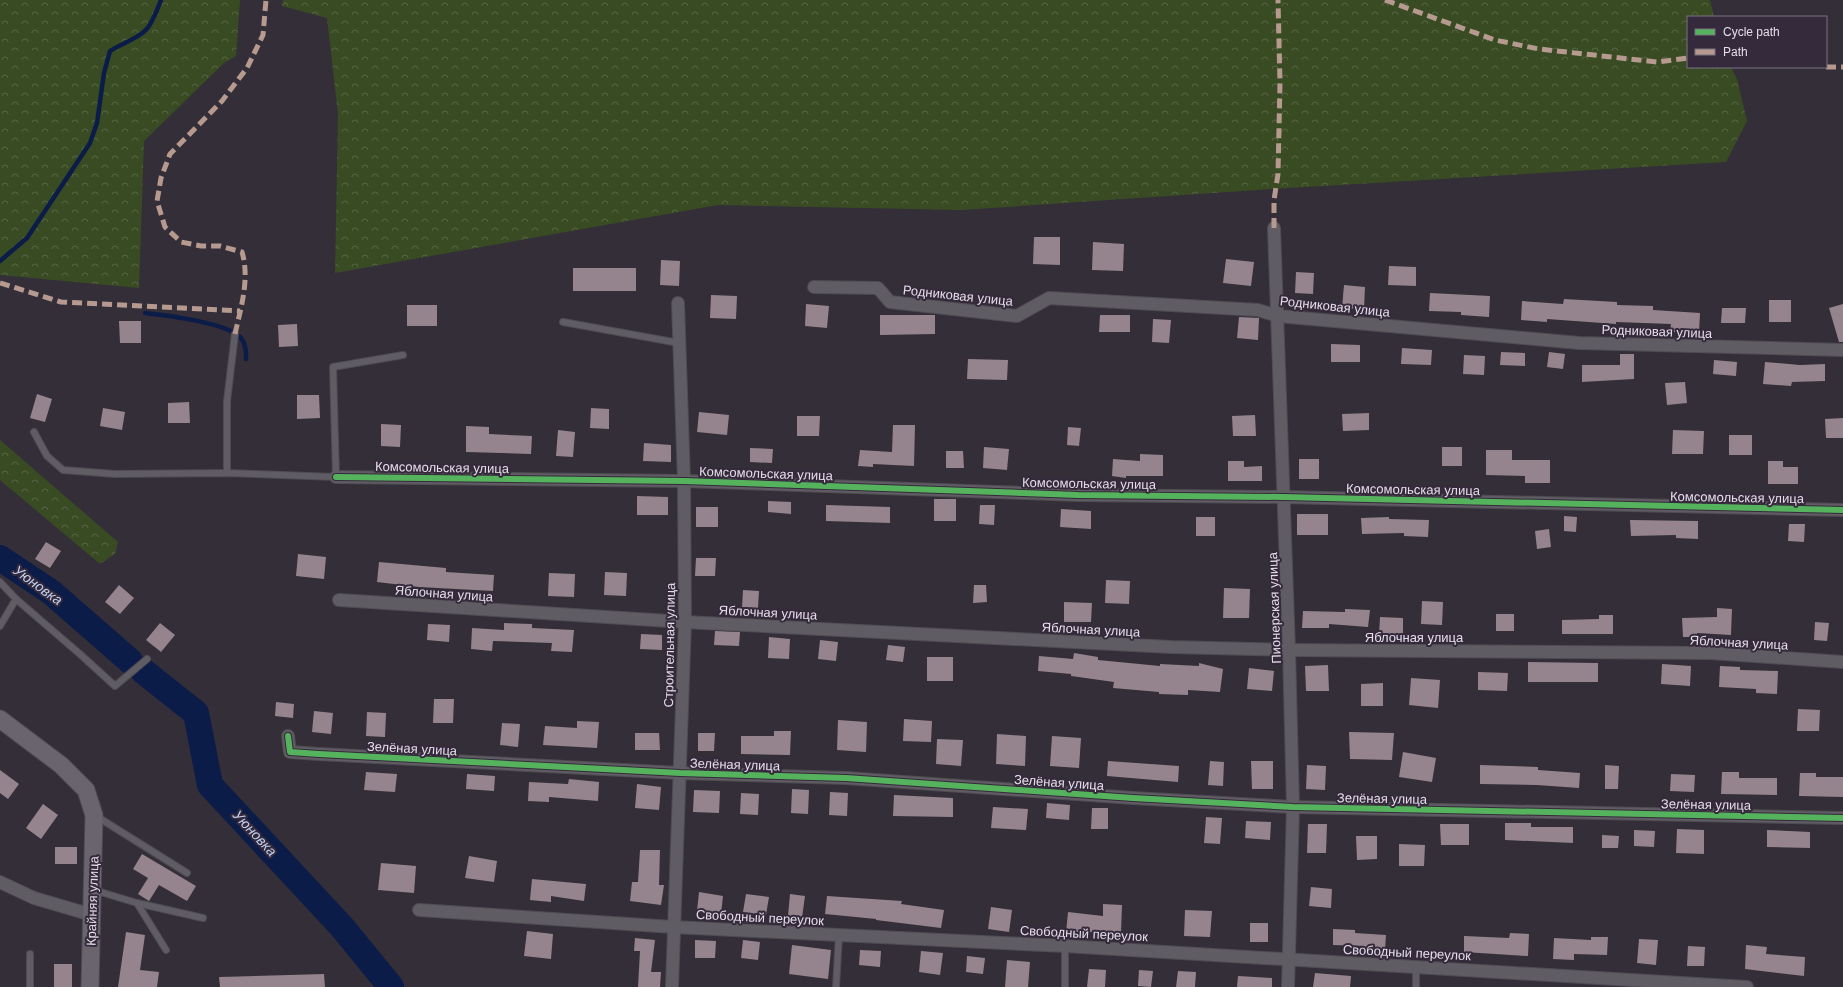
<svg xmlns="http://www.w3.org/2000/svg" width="1843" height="987" font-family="Helvetica,sans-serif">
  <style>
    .forest { fill: url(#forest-crowns) }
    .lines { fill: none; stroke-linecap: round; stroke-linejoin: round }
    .stream { stroke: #0c1c49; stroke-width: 4.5 }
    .river { stroke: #0c1c49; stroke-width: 26 }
    .building { fill: #95848d }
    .lane-casing { stroke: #4f4b53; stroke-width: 8 }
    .street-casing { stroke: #4f4b53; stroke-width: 14 }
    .secondary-casing { stroke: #4f4b53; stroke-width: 19 }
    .lane { stroke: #605c63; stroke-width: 6 }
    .street { stroke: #605c63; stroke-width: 12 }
    .secondary { stroke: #69646d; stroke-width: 17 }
    .quiet { stroke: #b69a8f; stroke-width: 5; stroke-dasharray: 10 5; stroke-linecap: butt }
    .cycleway-casing { stroke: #342a3b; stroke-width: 8 }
    .cycleway { stroke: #56b35d; stroke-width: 6 }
    .labels { text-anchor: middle; stroke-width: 4; stroke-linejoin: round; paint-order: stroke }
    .street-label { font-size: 13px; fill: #e5deea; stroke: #342a3b }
    .water-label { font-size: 14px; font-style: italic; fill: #c0d1f2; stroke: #342a3b }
  </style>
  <defs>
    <pattern id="forest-crowns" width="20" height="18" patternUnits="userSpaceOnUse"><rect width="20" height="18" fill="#394b23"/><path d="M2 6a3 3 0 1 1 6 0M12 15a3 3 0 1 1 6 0" fill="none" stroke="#566443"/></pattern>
  </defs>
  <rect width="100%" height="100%" fill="#332e37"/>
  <g class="forest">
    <polygon points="0,0 240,0 236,56 224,63 144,141 139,288 0,275"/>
    <polygon points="283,0 1710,0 1714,17 1688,17 1688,67 1731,67 1737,79 1747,121 1726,162 1272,189 962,210 718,205 335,273 338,114 327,18 282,6"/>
    <polygon points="0,440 118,542 115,554 100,564 0,480"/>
  </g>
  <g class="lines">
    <g class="stream">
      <path d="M0,261l27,-23 63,-95 7,-20 7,-50 6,-22c12,-8 31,-13 39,-25 5,-8 9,-18 12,-26"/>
      <path d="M145,313c21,2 83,10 96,25 5,6 5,14 5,21"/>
    </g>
    <g class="river">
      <polyline points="0,558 51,592 130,661"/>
      <polyline points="143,671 196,713 210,785 342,927 391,987"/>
    </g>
  </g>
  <g class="building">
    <polygon points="1034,237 1060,237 1060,265 1033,264"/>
    <polygon points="1093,242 1124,244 1123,271 1092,270"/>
    <polygon points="1226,259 1254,262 1251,286 1223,283"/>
    <polygon points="661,260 680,261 679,286 660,285"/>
    <polygon points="1389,266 1416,267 1416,286 1388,285"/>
    <rect x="573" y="268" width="63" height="23"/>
    <polygon points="1296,272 1314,273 1313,294 1295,293"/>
    <polygon points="1344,285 1365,287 1364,309 1342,308"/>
    <polygon points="1430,293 1490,296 1489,317 1461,315 1461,312 1429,311"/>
    <polygon points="711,295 737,296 736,319 710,318"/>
    <polygon points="1564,299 1617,302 1617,305 1653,306 1653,310 1700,313 1699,333 1670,332 1671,324 1616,322 1616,324 1547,319 1547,322 1521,320 1522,301 1563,304"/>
    <rect x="1769" y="300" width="22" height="22"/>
    <polygon points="806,304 829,306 827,328 805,326"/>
    <polygon points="1843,304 1843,342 1839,342 1829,308"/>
    <rect x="407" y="305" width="30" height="21"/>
    <polygon points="1722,308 1746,308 1745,323 1721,323"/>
    <polygon points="880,315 935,315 935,334 880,335"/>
    <polygon points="1100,315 1130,315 1130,332 1099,332"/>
    <polygon points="1239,317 1259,318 1258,340 1237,338"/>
    <polygon points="1153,319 1171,320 1169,343 1152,342"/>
    <polygon points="119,321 141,321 141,343 120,343"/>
    <polygon points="297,324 298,346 279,347 278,325"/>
    <polygon points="1331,344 1360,345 1360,362 1331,362"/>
    <polygon points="1402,348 1432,350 1431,365 1401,364"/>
    <polygon points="1501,352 1525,353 1525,366 1500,365"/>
    <polygon points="1549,352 1565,354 1563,369 1547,367"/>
    <polygon points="1620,354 1634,354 1634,379 1582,382 1582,365 1620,365"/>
    <polygon points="1464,355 1485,356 1484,375 1463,374"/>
    <polygon points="968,359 1008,360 1007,380 967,379"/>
    <polygon points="1714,360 1737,362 1736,376 1713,374"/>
    <polygon points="1765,362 1800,365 1825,364 1825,381 1792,382 1791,386 1763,384"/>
    <polygon points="1685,382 1687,403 1667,405 1665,383"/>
    <polygon points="37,394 52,399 45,422 30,418"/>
    <polygon points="297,395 319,395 320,418 297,419"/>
    <polygon points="189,402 190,423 168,423 168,403"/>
    <polygon points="103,408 125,412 122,430 100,426"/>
    <polygon points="591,408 609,409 609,429 590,428"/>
    <polygon points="699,412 729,415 727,435 697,432"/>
    <polygon points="1369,413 1369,430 1343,431 1342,414"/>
    <polygon points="1255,415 1256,436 1233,436 1232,416"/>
    <polygon points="797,416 820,416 819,436 797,436"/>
    <polygon points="1843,418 1843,438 1826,438 1825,419"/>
    <polygon points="381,424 401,425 400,447 381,446"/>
    <polygon points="893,425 915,425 914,466 873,464 873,467 858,466 860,450 892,452"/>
    <polygon points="466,426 489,427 489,434 532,436 531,454 466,452"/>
    <polygon points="1068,427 1081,428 1079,446 1067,445"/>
    <polygon points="558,430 575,432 573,457 556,456"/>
    <polygon points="1673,430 1704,431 1703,454 1672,454"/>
    <rect x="1729" y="435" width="23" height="20"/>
    <polygon points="644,443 671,445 671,462 643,461"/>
    <polygon points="984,447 1009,449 1007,470 983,468"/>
    <rect x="1442" y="447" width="20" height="19"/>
    <polygon points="750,448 773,449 772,463 750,462"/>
    <polygon points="1486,450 1512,450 1512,460 1550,460 1550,483 1525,483 1525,476 1486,475"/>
    <polygon points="946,451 963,451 964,468 946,468"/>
    <polygon points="1140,454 1163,455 1163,476 1126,476 1126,478 1112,476 1113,459 1140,461"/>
    <rect x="1299" y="459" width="20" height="20"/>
    <polygon points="1228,461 1244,461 1244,467 1262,466 1262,481 1228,481"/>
    <polygon points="1768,461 1783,461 1783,467 1798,467 1798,484 1768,484"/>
    <polygon points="637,496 668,497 668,515 637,515"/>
    <rect x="934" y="499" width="22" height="22"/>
    <polygon points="768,501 791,502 791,514 768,512"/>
    <polygon points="826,505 890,507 890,523 826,521"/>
    <polygon points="980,505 995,505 994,525 979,524"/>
    <rect x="696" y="507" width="22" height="20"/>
    <polygon points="1061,509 1091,511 1091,529 1060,527"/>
    <rect x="1297" y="514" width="31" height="21"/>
    <polygon points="1564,516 1577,517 1576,532 1564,531"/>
    <rect x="1196" y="517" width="19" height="19"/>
    <polygon points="1389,517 1389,519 1429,520 1428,537 1404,536 1404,533 1362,534 1361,518"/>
    <polygon points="1630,520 1698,521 1698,539 1676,538 1676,535 1631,536"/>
    <polygon points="1789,524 1805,524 1804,542 1788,541"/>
    <polygon points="1549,529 1551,547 1537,549 1535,531"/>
    <polygon points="46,542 61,551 50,568 35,559"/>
    <polygon points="298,554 326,557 324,579 296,576"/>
    <polygon points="696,558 716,558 715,576 695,576"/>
    <polygon points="379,562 446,568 446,572 494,575 493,591 419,587 377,582"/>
    <polygon points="605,572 627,573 626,596 604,595"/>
    <polygon points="549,573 575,574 574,597 548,596"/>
    <polygon points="1106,580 1130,581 1129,604 1105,603"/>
    <polygon points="119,585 134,598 120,614 105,602"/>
    <polygon points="974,585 986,585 987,602 973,603"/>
    <polygon points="1224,588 1250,589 1249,618 1223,618"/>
    <polygon points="743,590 759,591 758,608 742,607"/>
    <polygon points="1422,601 1443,602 1442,625 1421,624"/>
    <polygon points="1064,602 1092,603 1091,622 1064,622"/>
    <polygon points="1717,608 1732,609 1731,635 1697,633 1697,637 1683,637 1682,618 1717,617"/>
    <polygon points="1345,609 1370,610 1368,627 1329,624 1329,628 1302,628 1303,611 1345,612"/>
    <rect x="1496" y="614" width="18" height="17"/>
    <polygon points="1599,615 1613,615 1613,634 1562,634 1562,620 1599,619"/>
    <polygon points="1380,617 1403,618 1403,635 1379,635"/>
    <polygon points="1815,622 1829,623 1827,641 1814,640"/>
    <polygon points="160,623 175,635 161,652 146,640"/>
    <polygon points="504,623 532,624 532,628 574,630 572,652 551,651 552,643 493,641 492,651 471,649 472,628 504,630"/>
    <polygon points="428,624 450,625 449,642 427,640"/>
    <polygon points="715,631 740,632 739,646 714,645"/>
    <polygon points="641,634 662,635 662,650 640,649"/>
    <polygon points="769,637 790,639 789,659 768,658"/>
    <polygon points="820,640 838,642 836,661 818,659"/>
    <polygon points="888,645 905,647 903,662 886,660"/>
    <polygon points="1074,653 1098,657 1098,660 1160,666 1160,664 1199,666 1199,663 1223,669 1220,692 1188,690 1188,695 1159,694 1159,692 1113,688 1114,682 1071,676 1071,674 1038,671 1039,656 1073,659"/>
    <rect x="927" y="657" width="26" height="24"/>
    <polygon points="1528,662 1598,663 1598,682 1528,682"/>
    <polygon points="1662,664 1691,666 1690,686 1661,684"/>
    <polygon points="1328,665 1329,691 1306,691 1305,666"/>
    <polygon points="1720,666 1740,667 1740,670 1778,671 1777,694 1756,693 1756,689 1719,687"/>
    <polygon points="1249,668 1274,671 1272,691 1247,689"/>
    <polygon points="1478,672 1508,673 1507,691 1478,690"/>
    <polygon points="1411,678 1440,680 1438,708 1409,705"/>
    <polygon points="1383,683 1383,706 1361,706 1361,684"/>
    <polygon points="434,699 454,699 453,723 433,723"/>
    <polygon points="276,702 294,704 293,718 275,716"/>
    <polygon points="1798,709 1820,710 1819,731 1797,731"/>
    <polygon points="314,711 333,713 331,734 312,732"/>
    <polygon points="367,712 386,713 385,737 366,736"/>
    <polygon points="904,719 932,721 931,742 903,741"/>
    <polygon points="838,720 867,722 866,752 837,750"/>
    <polygon points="577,721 599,722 597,748 543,745 545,726 577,728"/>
    <polygon points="502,723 520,724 518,747 500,745"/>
    <polygon points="774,731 791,731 790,755 741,754 741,736 774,736"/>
    <polygon points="1349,732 1394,733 1392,760 1350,759"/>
    <polygon points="635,733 659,733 660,750 635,750"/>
    <polygon points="698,733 715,733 714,751 698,751"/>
    <polygon points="997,734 1026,736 1025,766 996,764"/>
    <polygon points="1052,736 1081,738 1079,768 1050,766"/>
    <polygon points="937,739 963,740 961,766 936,764"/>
    <polygon points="1403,752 1436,758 1432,782 1399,777"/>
    <polygon points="1108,761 1179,766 1178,782 1107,776"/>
    <polygon points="1210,761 1224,762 1223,786 1208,785"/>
    <polygon points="1251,761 1273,761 1273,789 1252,789"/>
    <polygon points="1307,765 1326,766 1325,790 1306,789"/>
    <polygon points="1480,765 1538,767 1538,770 1580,773 1579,788 1537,785 1480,784"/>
    <polygon points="1605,765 1619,766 1618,789 1605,789"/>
    <polygon points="0,770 19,784 8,799 0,793"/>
    <polygon points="366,772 397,774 395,792 364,790"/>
    <polygon points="1722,772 1739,772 1739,778 1777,778 1777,795 1721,794"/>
    <polygon points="1800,773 1816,773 1816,777 1843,777 1843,797 1799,796"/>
    <polygon points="467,774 495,776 494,791 466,789"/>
    <polygon points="1671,774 1695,775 1694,792 1670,791"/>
    <polygon points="569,779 599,782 598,801 549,797 549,802 528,801 529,782 568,784"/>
    <polygon points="637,784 661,787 659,810 635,808"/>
    <polygon points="792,789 809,790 808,814 791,813"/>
    <polygon points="694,790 720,791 719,813 693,812"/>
    <polygon points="830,792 848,793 847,816 829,815"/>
    <polygon points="741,793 759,794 758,815 740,814"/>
    <polygon points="894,795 953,798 953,817 893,816"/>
    <polygon points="1047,803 1070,805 1069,820 1046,818"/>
    <polygon points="43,804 58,815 41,839 26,828"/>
    <polygon points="993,807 1028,809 1026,830 991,828"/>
    <polygon points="1092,808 1108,808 1108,829 1091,829"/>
    <polygon points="1206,817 1222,818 1220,844 1204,843"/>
    <polygon points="1246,821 1271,822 1270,840 1245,838"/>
    <polygon points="1505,823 1531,823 1531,827 1573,827 1573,843 1505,840"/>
    <polygon points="1308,824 1327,824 1326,853 1307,853"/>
    <polygon points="1440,824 1469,824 1469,845 1441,845"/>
    <polygon points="1677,829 1704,830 1704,854 1676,853"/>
    <polygon points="1634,830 1655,831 1654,847 1634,846"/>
    <polygon points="1767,830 1810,832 1810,848 1767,847"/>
    <polygon points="1602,835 1619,836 1618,848 1602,848"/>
    <polygon points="1356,836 1377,836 1377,859 1357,860"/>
    <polygon points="1399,844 1425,845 1424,866 1399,866"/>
    <rect x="55" y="847" width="22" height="17"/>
    <polygon points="640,850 660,850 659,885 664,885 661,905 630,901 632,882 638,882"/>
    <polygon points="142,854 196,886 187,901 159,885 149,901 138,894 148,878 133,869"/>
    <polygon points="469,856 497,861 494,882 465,878"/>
    <polygon points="381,863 416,866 414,893 378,890"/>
    <polygon points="532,879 586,884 584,901 551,896 551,902 530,900"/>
    <polygon points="1311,887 1332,889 1331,908 1309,906"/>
    <polygon points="699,892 723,896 721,914 697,911"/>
    <polygon points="746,894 769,897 766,915 743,912"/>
    <polygon points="790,894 805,896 802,918 788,916"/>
    <polygon points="827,896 902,901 901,904 944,910 941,928 876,920 876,919 825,914"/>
    <polygon points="1103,904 1122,905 1121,933 1087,932 1086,935 1066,933 1068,912 1103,916"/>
    <polygon points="991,907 1012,910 1009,932 988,929"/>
    <polygon points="1185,910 1212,911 1210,937 1184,936"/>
    <rect x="1250" y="923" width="18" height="19"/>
    <polygon points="1333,929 1355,930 1355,933 1386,935 1385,950 1365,949 1365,946 1333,945"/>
    <polygon points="527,931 553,934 551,959 524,956"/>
    <polygon points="126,932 145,935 140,970 159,972 157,987 118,987"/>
    <polygon points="1510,933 1529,934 1528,956 1464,952 1464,936 1509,938"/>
    <polygon points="1591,937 1608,937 1607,955 1574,954 1574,960 1553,959 1554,938 1591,940"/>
    <polygon points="635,938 655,940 651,972 661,972 660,987 638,987 640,951 634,951"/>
    <polygon points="1639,939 1658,940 1656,965 1637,963"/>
    <polygon points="695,940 716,941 715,958 695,958"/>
    <polygon points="743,940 760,942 758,960 741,958"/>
    <polygon points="792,945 831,950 828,979 789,974"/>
    <polygon points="1746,945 1767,947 1766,954 1805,957 1804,976 1745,969"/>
    <polygon points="1688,946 1705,947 1704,966 1687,966"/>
    <polygon points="860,950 881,951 880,967 859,965"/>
    <polygon points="921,951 943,953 940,975 919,972"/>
    <polygon points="967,956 985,958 983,974 966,972"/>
    <polygon points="1007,960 1030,962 1028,987 1005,987"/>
    <rect x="54" y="964" width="18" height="23"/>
    <polygon points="1089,969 1106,970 1105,987 1087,987"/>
    <polygon points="1139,970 1153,971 1151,987 1138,986"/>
    <polygon points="1178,971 1196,972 1195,987 1176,987"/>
    <polygon points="1315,973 1351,976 1350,987 1313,987"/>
    <polygon points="324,974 325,987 220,987 219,977"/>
    <polygon points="1238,976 1272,978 1272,987 1237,987"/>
  </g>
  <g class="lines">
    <g class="lane-casing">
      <g id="lane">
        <polyline points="563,322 679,343"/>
        <polyline points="34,432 47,456 63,470 115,474 227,473 336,477 333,367 403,355"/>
        <polyline points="227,473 227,401 235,334"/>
        <polyline points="0,582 16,599 0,626"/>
        <polyline points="16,599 81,655 115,686 147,659"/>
        <polyline points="96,816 187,873"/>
        <polyline points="94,890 137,903 166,950"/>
        <polyline points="137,903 203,918"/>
        <polyline points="1065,946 1065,987"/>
        <polyline points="1416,966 1416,987"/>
        <polyline points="30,987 30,954"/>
        <polyline points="836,987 839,935"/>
      </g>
    </g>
    <g class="street-casing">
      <g id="street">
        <polyline points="1274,228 1289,650 1293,807 1288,987"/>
        <polyline points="814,287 878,288 890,302 1017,316 1049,298 1258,310 1278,316 1579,343 1843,350"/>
        <polyline points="336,477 684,481 1078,495 1284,497 1843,510"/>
        <polyline points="339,600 685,622 1171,647 1289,650 1710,653 1843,662"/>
        <polyline points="288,736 290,752 319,754 680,773 846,778 1133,798 1293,807 1843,818"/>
        <polyline points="0,882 34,898 92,915"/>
        <polyline points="419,910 673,927 1065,946 1747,987"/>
        <polyline points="672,987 685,622 684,481 678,303"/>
      </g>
    </g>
    <g class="secondary-casing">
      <polyline id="secondary" points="0,719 61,765 86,790 94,815 90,987"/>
    </g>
    <use href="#lane" class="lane"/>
    <use href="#street" class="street"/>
    <use href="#secondary" class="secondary"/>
    <g class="quiet">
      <polyline points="1385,0 1495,40 1539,49 1657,62 1688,58"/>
      <polyline points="1826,67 1843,67"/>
      <polyline points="1274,228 1274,200 1278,174 1280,83 1278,0"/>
      <polyline points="0,283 61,302 240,311"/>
      <path d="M235,334c6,-27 15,-55 7,-82l-22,-6h-19l-20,-4 -16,-15 -8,-26 4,-23 9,-24 52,-53 25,-33 16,-33 3,-35"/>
    </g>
    <g class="cycleway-casing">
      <g id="cycleway">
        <polyline points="336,477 684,481 1078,495 1284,497 1843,510"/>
        <polyline points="288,736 290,752 319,754 680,773 846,778 1133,798 1293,807 1843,818"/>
      </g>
    </g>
    <use href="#cycleway" class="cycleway"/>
  </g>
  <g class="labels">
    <g class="street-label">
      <text transform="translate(958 295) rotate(6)" y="5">Родниковая улица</text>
      <text transform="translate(1335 306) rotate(6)" y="5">Родниковая улица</text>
      <text transform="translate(1657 331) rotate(2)" y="5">Родниковая улица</text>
      <text transform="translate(442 467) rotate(1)" y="5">Комсомольская улица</text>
      <text transform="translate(766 473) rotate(2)" y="5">Комсомольская улица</text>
      <text transform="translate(1089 483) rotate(1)" y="5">Комсомольская улица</text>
      <text transform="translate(1413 489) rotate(1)" y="5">Комсомольская улица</text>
      <text transform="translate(1737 497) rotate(1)" y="5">Комсомольская улица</text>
      <text transform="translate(444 593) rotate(4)" y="5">Яблочная улица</text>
      <text transform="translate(1274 608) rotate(-92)" y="5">Пионерская улица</text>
      <text transform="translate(768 612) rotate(3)" y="5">Яблочная улица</text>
      <text transform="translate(1091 629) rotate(3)" y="5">Яблочная улица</text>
      <text x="1414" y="642">Яблочная улица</text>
      <text transform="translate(1739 642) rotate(3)" y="5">Яблочная улица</text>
      <text transform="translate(669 645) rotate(-89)" y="5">Строительная улица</text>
      <text transform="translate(412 748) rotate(3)" y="5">Зелёная улица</text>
      <text transform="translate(735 764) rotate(2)" y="5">Зелёная улица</text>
      <text transform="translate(1059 782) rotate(4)" y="5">Зелёная улица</text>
      <text transform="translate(1382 798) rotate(1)" y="5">Зелёная улица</text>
      <text transform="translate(1706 804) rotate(1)" y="5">Зелёная улица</text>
      <text transform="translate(92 901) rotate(-88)" y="5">Крайняя улица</text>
      <text transform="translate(760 917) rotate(3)" y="5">Свободный переулок</text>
      <text transform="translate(1084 933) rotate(3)" y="5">Свободный переулок</text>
      <text transform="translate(1407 952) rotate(3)" y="5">Свободный переулок</text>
    </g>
    <g class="water-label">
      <text transform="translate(38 585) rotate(36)" y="5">Уюновка</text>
      <text transform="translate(255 833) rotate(47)" y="5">Уюновка</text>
    </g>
  </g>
  <rect x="1687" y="16" width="140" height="52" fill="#342a3b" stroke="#7b7281"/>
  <rect x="1695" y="29" width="20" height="6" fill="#56b35d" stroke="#7b7281"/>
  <text x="1723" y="36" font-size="12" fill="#e5deea">Cycle path</text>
  <rect x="1695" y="49" width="20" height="6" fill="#b69a8f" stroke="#7b7281"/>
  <text x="1723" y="56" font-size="12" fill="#e5deea">Path</text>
</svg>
